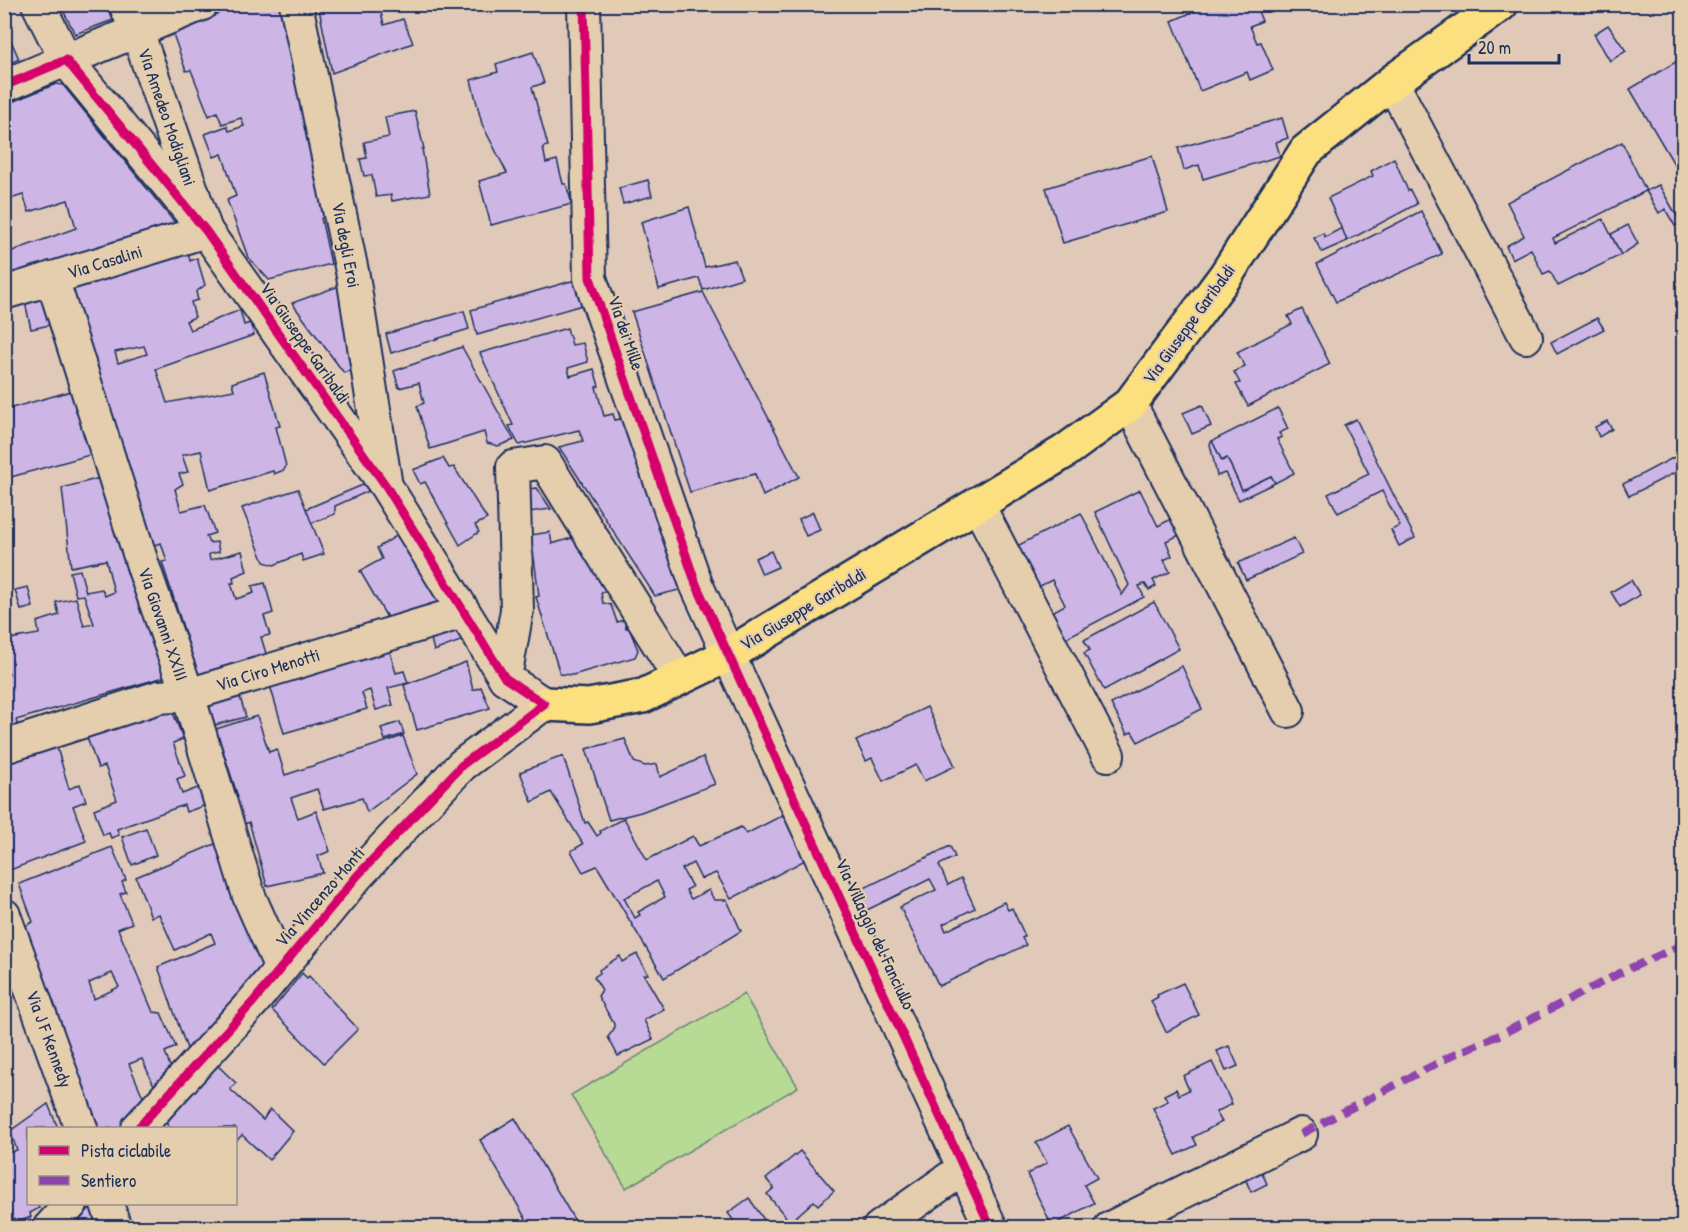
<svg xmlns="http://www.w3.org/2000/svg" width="1688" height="1232" font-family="'Patrick Hand',sans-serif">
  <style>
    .green { fill: #b7da94; stroke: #698479; stroke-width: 1.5 }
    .building { fill: #cdb6e5; stroke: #1b2f5e; stroke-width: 1.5; fill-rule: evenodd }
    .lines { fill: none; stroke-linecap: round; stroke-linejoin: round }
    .minor-casing { stroke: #1b2f5e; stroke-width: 36 }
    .major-casing { stroke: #1b2f5e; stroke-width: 38 }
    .minor { stroke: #e5ceae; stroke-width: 32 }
    .major { stroke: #fce080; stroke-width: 33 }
    .quiet { stroke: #8e44ad; stroke-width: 8; stroke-dasharray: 15 8; stroke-linecap: butt }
    .cycleway-casing { stroke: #e5ceae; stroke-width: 13 }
    .cycleway { stroke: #d6006c; stroke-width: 9 }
    .labels { text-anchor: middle; stroke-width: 4.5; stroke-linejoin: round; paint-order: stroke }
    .street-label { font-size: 18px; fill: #1b2f5e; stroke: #e5ceae }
  </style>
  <rect width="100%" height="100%" fill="#e0c9b9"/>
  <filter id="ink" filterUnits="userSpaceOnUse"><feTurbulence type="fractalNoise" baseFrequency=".0167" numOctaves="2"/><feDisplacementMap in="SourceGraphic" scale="12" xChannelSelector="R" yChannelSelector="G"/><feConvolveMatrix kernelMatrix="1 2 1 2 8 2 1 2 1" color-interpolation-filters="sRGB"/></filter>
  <g filter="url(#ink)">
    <polygon class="green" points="744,994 798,1087 626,1188 571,1095"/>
    <g class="building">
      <polygon points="4,4 11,13 4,17"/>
      <polygon points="60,4 106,4 113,20 75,34"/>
      <polygon points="239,4 282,4 325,217 321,218 331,264 269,280 248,257 227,200 236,196 222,154 214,157 205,134 227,126 229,131 244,126 241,118 222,124 217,112 209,116 191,70 186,71 173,34"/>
      <polygon points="318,4 379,4 384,25 403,19 413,43 332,73"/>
      <polygon points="1211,4 1255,4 1262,21 1250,26 1257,43 1261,42 1273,70 1250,80 1247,72 1200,91 1172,21"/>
      <polygon points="4,25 19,59 4,66"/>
      <polygon points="1608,25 1626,51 1610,61 1594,34"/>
      <polygon points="533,52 544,83 532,87 548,146 543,147 546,163 557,160 563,184 566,184 572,204 491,225 479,181 507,173 482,124 471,80 498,72 496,64"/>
      <polygon points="1684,57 1684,181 1630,89"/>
      <polygon points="56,84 63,85 175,223 172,228 5,279 4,254 76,228 68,200 29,212 23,195 4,201 4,105"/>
      <polygon points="415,111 424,149 422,149 430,194 392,201 391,195 376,197 372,175 364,176 360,159 367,158 364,142 389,137 385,117"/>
      <polygon points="1282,118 1288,138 1276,142 1280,156 1203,179 1199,165 1184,170 1178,148"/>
      <polygon points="1622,142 1646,191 1553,238 1555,243 1603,219 1621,255 1558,286 1550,271 1543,274 1531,249 1512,259 1506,246 1524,236 1507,202"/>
      <polygon points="1152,156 1168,212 1063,243 1046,188"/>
      <polygon points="1394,158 1408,191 1410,190 1417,204 1347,241 1328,198 1373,176 1371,171"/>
      <polygon points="648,180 652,196 623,204 619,188"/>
      <polygon points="1659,185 1681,223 1675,226 1665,209 1659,213 1646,191"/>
      <polygon points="689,207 705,267 735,260 742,278 703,290 699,278 659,289 641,222"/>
      <polygon points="1421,211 1442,254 1336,302 1317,264"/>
      <polygon points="1628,225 1638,244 1621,255 1611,234"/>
      <polygon points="1342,228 1347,241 1322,252 1314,238 1323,233 1325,237"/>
      <path d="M188,251l2,10 7,-3 8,27 -9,7 2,8 -7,2 4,15 -9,4 4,9 50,-20 4,15 6,-2 4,12 -98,34 11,34 67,-13 -2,-7 32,-11 16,54 -4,1 10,39 -2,4 -10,4 -1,-3 -63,19 -9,-39 -19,4 6,17 -9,2 4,10 -8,5 6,22 24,-6 10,28 -9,3 3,7 8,-1 2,10 -10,2 1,6 32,-9 5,20 -14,6 1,6h-3l5,16 18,-6 -2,-7 13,-3 8,30 -9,3 6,19 -9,2 8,26 -69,17 -38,-118 5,-1 -6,-18 -7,2 -83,-260zM144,346l3,8 -29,9 -3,-11z"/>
      <polygon points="582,278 586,304 477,335 471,310"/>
      <polygon points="339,286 356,368 344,373 292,303"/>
      <polygon points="703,292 799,477 763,496 755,474 690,492 632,312"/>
      <polygon points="43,298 50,325 31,329 25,302"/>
      <polygon points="1302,309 1330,364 1248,406 1236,384 1240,383 1234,372 1245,366 1237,352 1292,324 1288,316"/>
      <polygon points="464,311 469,329 391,353 386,334"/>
      <polygon points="1597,318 1604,329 1557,354 1551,342"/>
      <polygon points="567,328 572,345 583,343 588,362 568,368 570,376 594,369 599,386 596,387 604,416 613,414 615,420 624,418 683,589 655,596 559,447 583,441 579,430 519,445 509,426 513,425 480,353"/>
      <polygon points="462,347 514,440 498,446 487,443 484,432 430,449 417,406 424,403 419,383 399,388 394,371"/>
      <polygon points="75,390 93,454 4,479 4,450 7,450 4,410"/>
      <polygon points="1202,405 1211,426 1192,434 1183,413"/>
      <polygon points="1278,408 1288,429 1279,433 1282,437 1277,439 1294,473 1275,483 1271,476 1242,490 1227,458 1222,461 1212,441"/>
      <polygon points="1356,419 1415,538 1399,546 1391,530 1400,526 1382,491 1338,513 1328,494 1369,474 1344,425"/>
      <polygon points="1607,421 1612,429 1599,437 1595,427"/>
      <polygon points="1212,441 1222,461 1227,458 1242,490 1271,476 1275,483 1239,500 1225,473 1217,476 1210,444"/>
      <polygon points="1684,452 1684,468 1629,496 1623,484"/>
      <polygon points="443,458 449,468 454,467 487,519 475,525 479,532 460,545 425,482 420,484 413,470"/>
      <polygon points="100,478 164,677 16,720 20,734 4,738 4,675 9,674 4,659 4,640 39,634 37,622 59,615 56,602 76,598 84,626 94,624 84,595 76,596 70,572 80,570 86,592 102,589 105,596 114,592 106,560 71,567 62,488"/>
      <polygon points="365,484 369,491 335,506 335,514 311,523 306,509"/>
      <polygon points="537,488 551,509 529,512 527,489"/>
      <polygon points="298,489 324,554 303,561 301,554 274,565 264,562 242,508"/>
      <polygon points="1140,490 1158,526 1173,518 1182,534 1166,541 1172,556 1164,560 1170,572 1153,580 1156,586 1149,590 1145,584 1139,586 1144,597 1064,639 1052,612 1065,605 1052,580 1038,587 1017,546 1081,513 1122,595 1129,585 1095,512"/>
      <polygon points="813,512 820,530 806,536 799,519"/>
      <polygon points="550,532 552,544 572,538 608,591 601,593 603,603 611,605 617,622 624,620 626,628 629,628 638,650 635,657 573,675 560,674 536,597 539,596 531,535"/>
      <polygon points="396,536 401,538 444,611 392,626 360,571 382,559 377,548"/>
      <polygon points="1294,538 1302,554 1246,580 1238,563"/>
      <polygon points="771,551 778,567 762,574 755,558"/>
      <polygon points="1631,580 1640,595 1620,607 1611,592"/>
      <polygon points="28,587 33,607 21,610 15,590"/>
      <polygon points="1154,602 1179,649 1104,690 1084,653 1090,650 1084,640"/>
      <polygon points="449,623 463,640 434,651 431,639 426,640 424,631"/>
      <polygon points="389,649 396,673 404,671 408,683 388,688 393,705 376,710 370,690 362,693 367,709 284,733 269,682"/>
      <polygon points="466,662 473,690 481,687 490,708 417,730 404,685"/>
      <polygon points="1182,666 1202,709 1138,742 1132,732 1127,734 1111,704"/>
      <polygon points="240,697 246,717 215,725 209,705"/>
      <polygon points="169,702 183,739 173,743 185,776 177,779 182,794 203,786 209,804 186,812 184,805 117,829 119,835 111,838 109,833 103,835 94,809 117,800 105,766 98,768 85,732"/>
      <polygon points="927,707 955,766 924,781 916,765 883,781 872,758 866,761 856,741"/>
      <polygon points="257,716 269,752 277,749 285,775 403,736 417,774 367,812 362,798 324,809 317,789 291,798 298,818 316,811 330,851 318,856 323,873 267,886 249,822 243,825 234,798 238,797 216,729"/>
      <polygon points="400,722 404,734 385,740 381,728"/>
      <polygon points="54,737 69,789 80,784 86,801 73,806 86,841 5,872 4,752"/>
      <polygon points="625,739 634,762 645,766 657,764 660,777 703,757 715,784 641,812 609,820 586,749"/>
      <path d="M563,756l22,67 3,-1 9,14 4,-3 -1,-2 24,-13 23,42 46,-24 6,10 42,-19 5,7 41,-21 22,45 -78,41 -15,-26 -15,6 -8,-16 -11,6 10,18 -6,3 5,9 18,-9 5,10h13l14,31 -77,47 -67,-112 -14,6 -12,-21 12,-7 -32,-52 -19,10 -12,-30zM657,881l8,16 -27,15 2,3 -5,3 -11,-20z"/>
      <polygon points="146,828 156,855 132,865 122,837"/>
      <polygon points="222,841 264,971 190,1057 158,967 215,943 211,933 175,950 159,914 151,917 136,877"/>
      <polygon points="950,846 955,857 939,865 948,885 961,878 975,908 943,924 946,931 1004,902 1008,910 1012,908 1025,936 1022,938 1026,945 939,986 900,907 936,890 930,879 861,913 852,894"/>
      <path d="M112,847l14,33 -4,2 4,10 -6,2 12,29 -14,6 35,83 8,1 15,34 -11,5 8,23 -16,17 -15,-33 -13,5 17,40 -20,24h-29l-72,-202 8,-4 -14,-38zM112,973l7,14 -25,12 -5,-16z"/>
      <polygon points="637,954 648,974 644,975 664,1009 644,1020 653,1039 618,1056 608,1037 614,1029 614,1024 598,996 602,990 594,977 600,973 599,970 620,956 622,962"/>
      <polygon points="302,973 307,978 309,976 358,1029 324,1063 272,1010"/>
      <polygon points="1183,983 1199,1015 1166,1032 1151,1001 1158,997 1157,995"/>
      <polygon points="1229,1046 1238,1066 1226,1071 1217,1051"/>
      <polygon points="1212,1062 1232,1104 1216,1112 1222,1122 1193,1137 1197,1145 1176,1155 1153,1108 1168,1101 1164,1095 1176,1089 1179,1095 1189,1090 1183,1076"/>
      <polygon points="216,1064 236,1083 230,1089 263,1120 270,1109 293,1131 269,1160 242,1135 236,1141 236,1128 170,1128 166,1123"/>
      <polygon points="48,1104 58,1128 28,1128 28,1204 38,1204 39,1208 30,1213 31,1217 15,1223 4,1196 4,1154 17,1150 10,1131"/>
      <polygon points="515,1118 579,1228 531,1228 480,1140"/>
      <polygon points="1068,1126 1097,1178 1084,1185 1094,1203 1052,1226 1027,1174 1047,1163 1036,1143"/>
      <polygon points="800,1151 834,1191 818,1205 814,1201 790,1222 767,1194 774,1188 766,1179"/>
      <polygon points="1260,1168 1267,1184 1251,1192 1244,1176"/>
      <polygon points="749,1198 767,1224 762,1228 739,1228 728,1213"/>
      <polygon points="91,1207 94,1209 101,1228 71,1228"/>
      <polygon points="1171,1213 1178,1228 1142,1228"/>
    </g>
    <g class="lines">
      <g class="minor-casing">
        <g id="minor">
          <polyline points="38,4 66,60 202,4"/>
          <polyline points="296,4 353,276 385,480"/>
          <polyline points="584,4 590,278 696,584 991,1228"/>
          <polyline points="1392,82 1526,337"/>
          <polyline points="4,86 66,60 206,231 386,486 505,678 544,704 462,765 357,876 253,1002 138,1128"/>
          <polyline points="52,278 144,569 188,695 249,896 281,968"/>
          <polyline points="4,293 206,231 137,31 125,4"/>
          <polyline points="1130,404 1288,711"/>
          <polyline points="977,503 1108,755"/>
          <polyline points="505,678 517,610 513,467 545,462 679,677"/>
          <polyline points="4,747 159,697 188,695 463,612"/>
          <polyline points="4,915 81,1128"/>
          <polyline points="107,1204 115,1228"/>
          <polyline points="49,1228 71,1204"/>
          <polyline points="879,1228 964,1168"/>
          <polyline points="1110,1228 1301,1134"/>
        </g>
      </g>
      <g class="major-casing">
        <polyline id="major" points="544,704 589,706 643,696 728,655 1064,452 1130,404 1226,275 1306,151 1392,82 1501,4"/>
      </g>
      <use href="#minor" class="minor"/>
      <use href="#major" class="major"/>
      <polyline class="quiet" points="1301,1134 1455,1054 1502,1034 1624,971 1684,944"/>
      <g class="cycleway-casing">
        <g id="cycleway">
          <polyline points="584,4 590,278 696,584 991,1228"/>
          <polyline points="4,86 66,60 206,231 386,486 505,678 544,704 462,765 357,876 253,1002 138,1128"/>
        </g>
      </g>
      <use href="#cycleway" class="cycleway"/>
    </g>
  </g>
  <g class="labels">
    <g class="street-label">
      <text transform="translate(167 117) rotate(71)" y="6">Via Amedeo Modigliani</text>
      <text transform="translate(346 245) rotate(79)" y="6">Via degli Eroi</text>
      <text transform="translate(105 262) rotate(-17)" y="6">Via Casalini</text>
      <text transform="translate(1189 324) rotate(-54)" y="6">Via Giuseppe Garibaldi</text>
      <text transform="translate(626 333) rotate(71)" y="6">Via dei Mille</text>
      <text transform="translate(305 343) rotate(55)" y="6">Via Giuseppe Garibaldi</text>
      <text transform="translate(803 609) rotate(-31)" y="6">Via Giuseppe Garibaldi</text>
      <text transform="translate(163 624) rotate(71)" y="6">Via Giovanni XXIII</text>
      <text transform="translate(268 670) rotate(-17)" y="6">Via Ciro Menotti</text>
      <text transform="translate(320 897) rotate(-49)" y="6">Via Vincenzo Monti</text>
      <text transform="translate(875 934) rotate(65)" y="6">Via Villaggio del Fanciullo</text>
      <text transform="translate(49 1039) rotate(70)" y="6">Via J F Kennedy</text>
    </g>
  </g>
  <rect width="1688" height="1232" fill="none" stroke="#e5ceae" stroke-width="24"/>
  <rect x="12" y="12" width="1664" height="1208" fill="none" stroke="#1b2f5e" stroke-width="2" filter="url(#ink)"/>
  <rect x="27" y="1127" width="210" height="78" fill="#e5ceae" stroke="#948e8e" stroke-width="1.5"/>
  <rect x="39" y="1146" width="30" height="9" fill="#d6006c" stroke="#948e8e" stroke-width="1.5"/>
  <text x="81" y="1157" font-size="18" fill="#1b2f5e">Pista ciclabile</text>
  <rect x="39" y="1176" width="30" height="9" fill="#8e44ad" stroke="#948e8e" stroke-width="1.5"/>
  <text x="81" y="1187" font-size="18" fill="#1b2f5e">Sentiero</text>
  <path d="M1469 54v9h90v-9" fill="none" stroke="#1b2f5e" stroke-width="3"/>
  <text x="1478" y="54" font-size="18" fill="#1b2f5e" stroke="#e5ceae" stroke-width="4.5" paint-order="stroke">20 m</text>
</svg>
